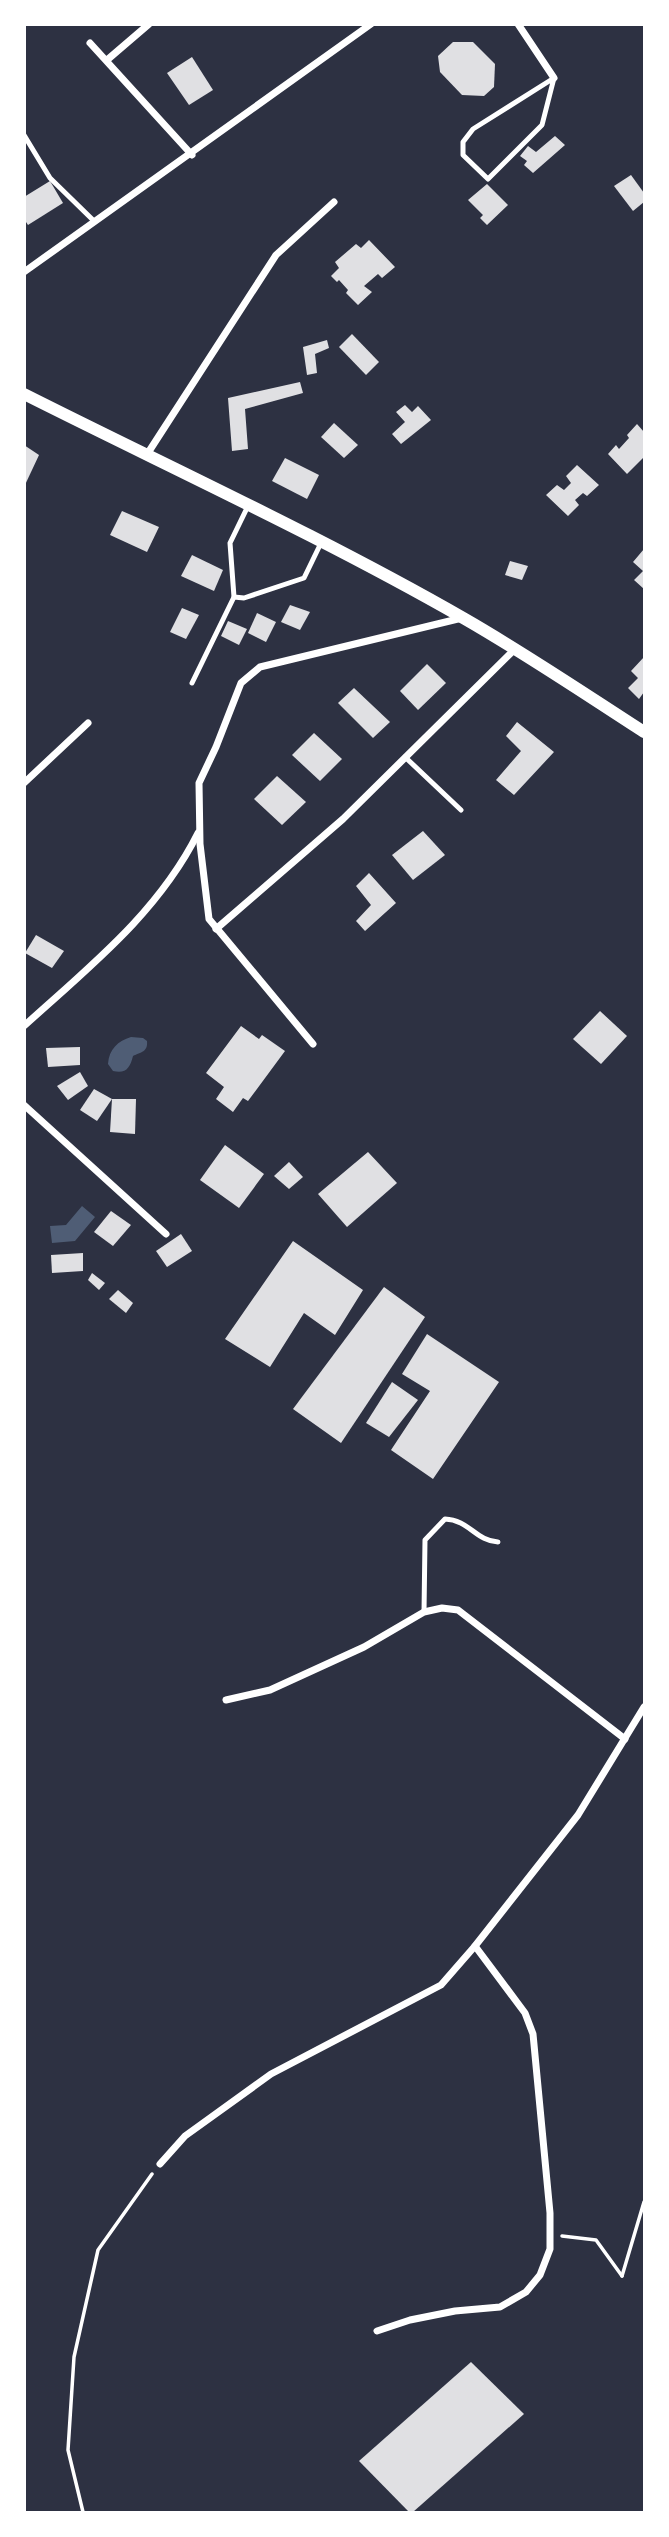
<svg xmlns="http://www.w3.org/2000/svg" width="669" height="2537" font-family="'Exo 2',sans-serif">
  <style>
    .water { fill: #4f5d75 }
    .building { fill: #e0e0e3 }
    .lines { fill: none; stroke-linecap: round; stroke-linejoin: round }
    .path { stroke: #fff; stroke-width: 3.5 }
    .service { stroke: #fff; stroke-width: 5 }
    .minor { stroke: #fff; stroke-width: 7 }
    .tertiary { stroke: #fff; stroke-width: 12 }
  </style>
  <rect width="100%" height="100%" fill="#2d3142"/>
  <g class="water">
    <path d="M131,1037l12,1 4,3c1,11 -6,11 -14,15 -3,12 -7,18 -20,15l-5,-7c1,-15 10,-23 23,-27z"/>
    <polygon points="82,1206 95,1217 75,1241 52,1243 50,1226 66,1225"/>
  </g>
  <g class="building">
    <polygon points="453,42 473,42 495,64 494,87 484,96 462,95 440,72 438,56"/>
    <polygon points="192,57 213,90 189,105 167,73"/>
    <polygon points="555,136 565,145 533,173 524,165 527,161 520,156 528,146 536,152"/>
    <polygon points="631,175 644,193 644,202 633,211 614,186"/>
    <polygon points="50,181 63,203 28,225 24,219 24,197"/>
    <polygon points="487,184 508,205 487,225 480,218 483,215 468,200"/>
    <polygon points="369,240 395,267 382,278 378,274 364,286 372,292 358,305 346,293 348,290 339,280 337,282 331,276 339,268 335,262 356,244 361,248"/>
    <polygon points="352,334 379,362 366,375 339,347"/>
    <polygon points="327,340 329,348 315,354 317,373 307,375 303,347"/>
    <polygon points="300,382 303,393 245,409 248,449 232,451 228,398"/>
    <polygon points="405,405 412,412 418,406 431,420 401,444 392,434 405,422 396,412"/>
    <polygon points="334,423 358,445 344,458 321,437"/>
    <polygon points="637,424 644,432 644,457 627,474 608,454 616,445 619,449 629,438 627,435"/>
    <polygon points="24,445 39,455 24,487"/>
    <polygon points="285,458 319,475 307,499 272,481"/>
    <polygon points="577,465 599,485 587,496 583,493 575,500 579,505 568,516 546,495 557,485 564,490 571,483 566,476"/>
    <polygon points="122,511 159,527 147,552 110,535"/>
    <polygon points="644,549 644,589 634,580 643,571 633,562"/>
    <polygon points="192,555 223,570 214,591 181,576"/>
    <polygon points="510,561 528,566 522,580 505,575"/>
    <polygon points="290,605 310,612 300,630 281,622"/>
    <polygon points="182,608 199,615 186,639 170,632"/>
    <polygon points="257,613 276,622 266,642 248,633"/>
    <polygon points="228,621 247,629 239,645 221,636"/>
    <polygon points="644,657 644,692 639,699 628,688 638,678 631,671"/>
    <polygon points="427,664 446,683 418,710 400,691"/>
    <polygon points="354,688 390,722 373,738 338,703"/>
    <polygon points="517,722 554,752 514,795 496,780 521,751 506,736"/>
    <polygon points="314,733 342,759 320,781 292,755"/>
    <polygon points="277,776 306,802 282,825 254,799"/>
    <polygon points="423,831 445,855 413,880 392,855"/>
    <polygon points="369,873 396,903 365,931 356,921 371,905 356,886"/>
    <polygon points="36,935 64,951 52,968 25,953"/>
    <polygon points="600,1011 627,1036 601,1064 573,1039"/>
    <polygon points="241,1026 259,1039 262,1035 285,1051 248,1101 243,1098 233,1112 216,1099 224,1087 206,1073"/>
    <polygon points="80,1047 80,1065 48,1067 46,1048"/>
    <polygon points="80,1072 88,1086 68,1100 57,1086"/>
    <polygon points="94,1089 112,1099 97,1121 80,1110"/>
    <polygon points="112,1099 136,1099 135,1134 110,1132"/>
    <polygon points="225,1145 264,1174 239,1208 200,1180"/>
    <polygon points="368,1152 397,1183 347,1227 318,1194"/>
    <polygon points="289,1162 303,1177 289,1189 274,1176"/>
    <polygon points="111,1211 131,1225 113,1246 94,1232"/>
    <polygon points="181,1234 192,1251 167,1267 156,1251"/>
    <polygon points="293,1241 363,1290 335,1335 304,1313 270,1367 225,1339"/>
    <polygon points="83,1253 83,1271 52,1273 51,1255"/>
    <polygon points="92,1273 105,1283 99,1290 88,1280"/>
    <polygon points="384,1287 425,1317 341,1443 293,1409"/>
    <polygon points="118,1290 133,1303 126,1313 109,1299"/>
    <polygon points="427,1334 499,1382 433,1479 391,1450 430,1391 402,1374"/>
    <polygon points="392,1382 418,1400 389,1437 366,1423"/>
    <polygon points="471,2362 524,2414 413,2512 409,2512 359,2461"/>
  </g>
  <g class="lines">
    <g class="path">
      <polyline points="562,2236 596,2240 622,2276"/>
      <polyline points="622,2276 644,2202"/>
      <polyline points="83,2512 68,2450 74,2357 98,2250 152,2174"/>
    </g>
    <g class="service">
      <polygon points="554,78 542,125 488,179 463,155 463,142 473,129"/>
      <polyline points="24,135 50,178 94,221"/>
      <polyline points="234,597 244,598 304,578 321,543"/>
      <polyline points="192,683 234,597 230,543 248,506"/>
      <polyline points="405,757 461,810"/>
      <path d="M424,1612l1,-72 20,-21c24,1 31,22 53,23"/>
    </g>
    <g class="minor">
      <polyline points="518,24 554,78"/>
      <polyline points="90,43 192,155"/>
      <polyline points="107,60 149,24"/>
      <polyline points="24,272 371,24"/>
      <polyline points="146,456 276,255 334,202"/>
      <polyline points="24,783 88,723"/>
      <polyline points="216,929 343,819 515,649"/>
      <path d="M24,1026c65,-59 134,-113 174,-193"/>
      <polyline points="313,1044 209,919 200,844 199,783 216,747 241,683 260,667 462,618"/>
      <polyline points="24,1105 166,1234"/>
      <polyline points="226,1700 270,1690 364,1647 424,1612 442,1608 458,1610 625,1739"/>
      <polyline points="160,2164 185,2136 271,2074 441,1985 475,1946 578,1815 644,1707"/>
      <polyline points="377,2331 410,2320 455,2311 500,2307 526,2292 540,2275 550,2249 550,2213 533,2034 525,2013 475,1946"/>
    </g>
    <path class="tertiary" d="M24,394c147,74 298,143 441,225 61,35 120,75 179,113"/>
  </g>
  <rect width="669" height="2537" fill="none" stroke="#ffffff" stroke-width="52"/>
</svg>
